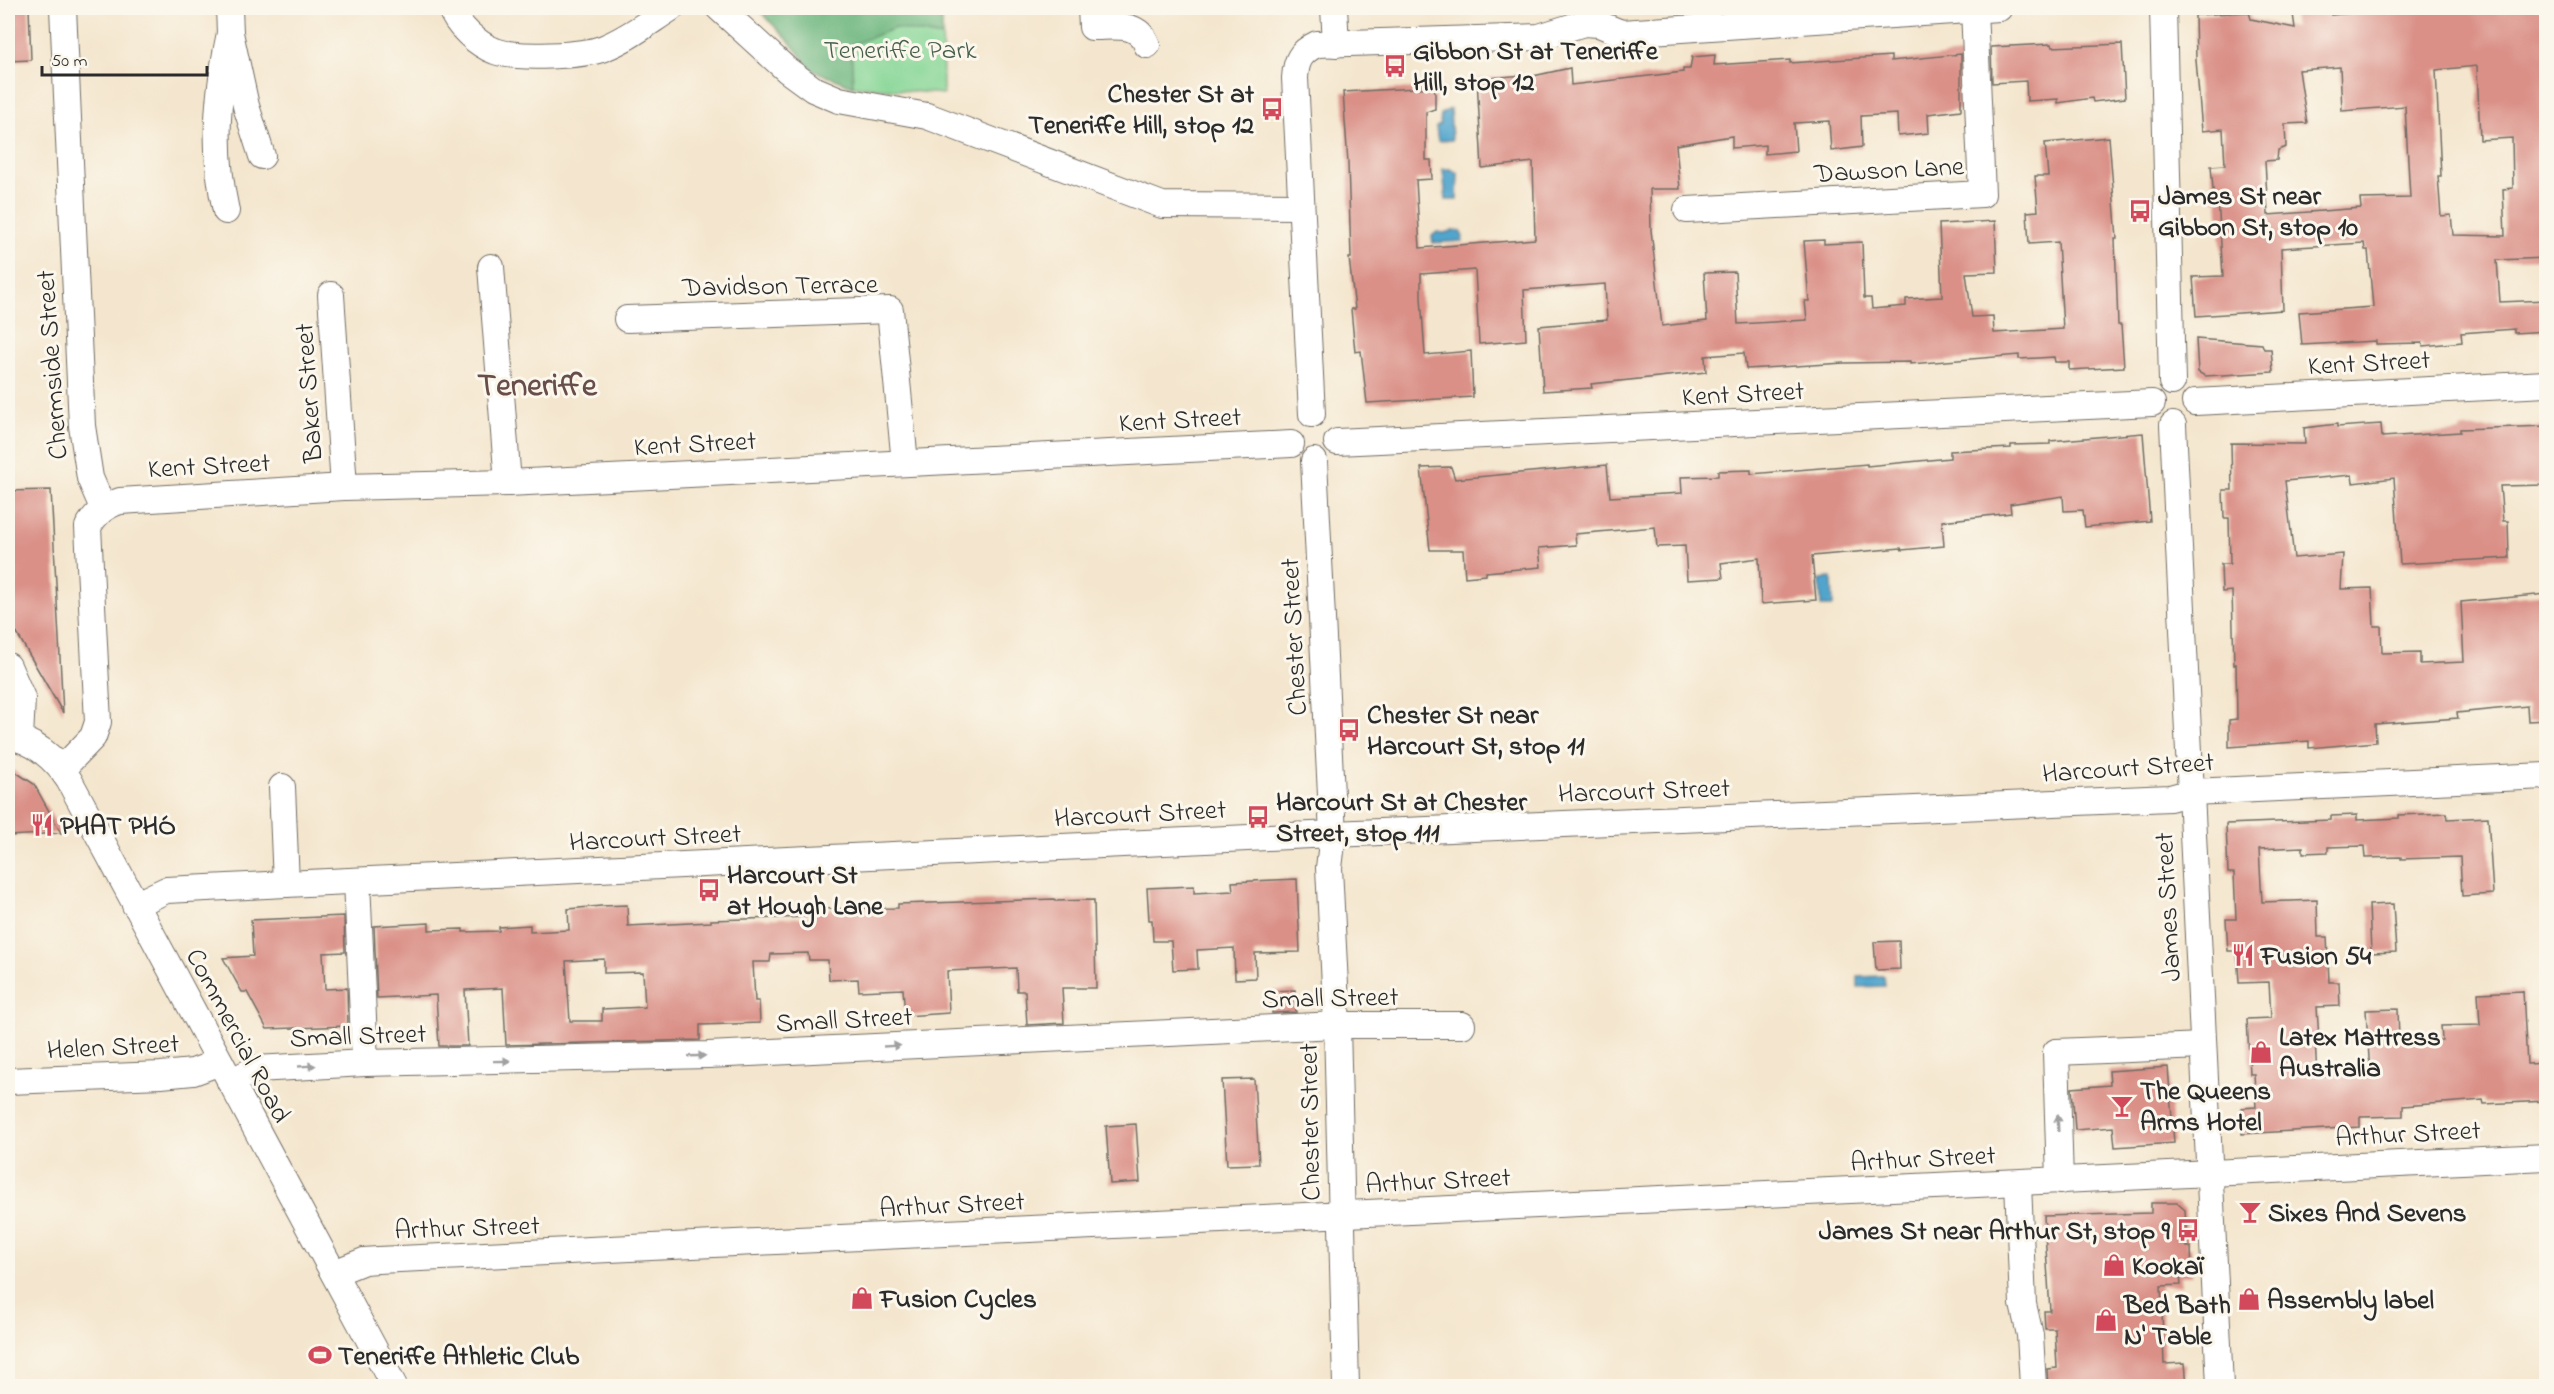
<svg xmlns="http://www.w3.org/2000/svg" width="2554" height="1394" font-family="'Indie Flower',sans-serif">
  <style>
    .green { fill: #85d595; stroke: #588060; stroke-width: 1.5 }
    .forest { fill: #6cb67e; stroke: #4c7054; stroke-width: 1.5 }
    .water { fill: #51a5cd; stroke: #3e687c; stroke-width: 1.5 }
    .building { fill: #da9087; fill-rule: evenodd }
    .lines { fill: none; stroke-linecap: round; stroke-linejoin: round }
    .minor-casing { stroke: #716c64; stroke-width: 28 }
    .minor { stroke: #fff; stroke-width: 26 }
    .oneway { fill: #a0a0a0 }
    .labels { text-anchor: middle; stroke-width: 6; stroke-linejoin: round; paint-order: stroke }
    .park-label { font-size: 27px; fill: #465e4b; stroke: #fbf7ec }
    .poi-label { font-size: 27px; font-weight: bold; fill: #2b2b2b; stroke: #fbf7ec; text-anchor: start }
    .street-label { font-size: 27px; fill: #2b2b2b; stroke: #fbf7ec }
    .district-label { font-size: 33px; font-weight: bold; fill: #684e4b; stroke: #fbf7ec }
  </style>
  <rect width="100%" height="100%" fill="#fbf7ec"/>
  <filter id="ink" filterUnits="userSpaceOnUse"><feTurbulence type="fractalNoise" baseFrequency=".0167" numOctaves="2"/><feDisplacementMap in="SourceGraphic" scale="12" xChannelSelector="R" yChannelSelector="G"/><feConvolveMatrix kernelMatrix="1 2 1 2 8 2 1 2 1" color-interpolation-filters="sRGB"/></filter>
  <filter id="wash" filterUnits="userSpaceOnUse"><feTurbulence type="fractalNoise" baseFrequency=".008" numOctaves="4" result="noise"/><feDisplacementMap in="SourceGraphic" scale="24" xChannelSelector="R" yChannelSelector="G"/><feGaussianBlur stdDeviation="1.35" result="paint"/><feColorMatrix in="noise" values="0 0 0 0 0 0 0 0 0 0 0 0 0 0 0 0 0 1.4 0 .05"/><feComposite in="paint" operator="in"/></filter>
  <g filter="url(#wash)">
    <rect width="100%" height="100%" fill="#f4e6ce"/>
    <polygon class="green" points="757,8 942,8 943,94 853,86 812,70 789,41"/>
    <polygon class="forest" points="757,8 942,8 942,37 895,28 851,45 853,86 812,70 789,41"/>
    <g class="water">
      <polygon points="1450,109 1452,140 1438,141 1436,127 1440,124 1441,114"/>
      <polygon points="1443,169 1450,169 1458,173 1457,200 1446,200"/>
      <polygon points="1452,231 1460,231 1463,237 1462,241 1433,243 1432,236 1437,232 1444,233"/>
      <polygon points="1832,578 1833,606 1821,606 1820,579"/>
      <polygon points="1884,976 1885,986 1858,987 1858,977"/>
    </g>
    <g id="blocks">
      <g class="building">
        <polygon points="8,8 29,8 31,60 8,61"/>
        <path d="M2400,8h32l1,3 54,-3h60v250l-50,2 3,42 47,-2v31l-33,2v-4l-53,4 1,9 -39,4 -1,-3 -46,1v-3l-74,4 -3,-33 74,-5 -5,-57h-3l-1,-7 -83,5 2,62 -87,6 -3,-39 30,-1 -5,-77 -4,1 -3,-34 14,-1 -2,-36 -21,2 -6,-71 -1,-45 54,-3 2,7 44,9 -2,-14 38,-2v3l69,-6zM2477,66l3,74 32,-2 1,50 -10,1 2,47 -52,-1 -2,-20 -10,1 -3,-40h3l-5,-106zM2340,67l2,44 63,-5 5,92 -50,1 1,9 -93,7 -3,-54 12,-1 1,-10 8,-3 -1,-23 22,-1 -8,-53z"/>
        <polygon points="2051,44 2052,47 2122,44 2125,98 2093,102 2092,98 2058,103 2058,99 2027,101 2026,81 1992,83 1991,47"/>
        <polygon points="1961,54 1961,110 1928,114 1929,133 1898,136 1897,114 1861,116 1862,147 1831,151 1829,121 1794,123 1796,151 1765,154 1765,145 1732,148 1732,136 1676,145 1680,189 1650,189 1651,230 1662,326 1707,321 1704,273 1735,272 1738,324 1807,320 1805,301 1809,301 1804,241 1824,240 1824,244 1862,242 1864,298 1871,298 1872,309 1906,306 1906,299 1942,297 1939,224 1995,221 1997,272 1966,273 1972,317 1993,316 1994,333 2063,329 2058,242 2029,244 2027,212 2038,211 2035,176 2048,176 2045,143 2109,137 2117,239 2115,239 2118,325 2121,325 2124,367 2069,370 2069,362 2055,362 2054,357 2019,359 2019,355 1910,364 1910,362 1844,363 1746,369 1744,353 1705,356 1706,372 1591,384 1592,388 1543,391 1539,326 1607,320 1605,284 1524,290 1526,340 1479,344 1475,270 1421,274 1421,297 1425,355 1471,351 1473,397 1367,403 1361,351 1355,352 1351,309 1355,309 1349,258 1351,258 1348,163 1343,92 1435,87 1435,109 1426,112 1426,160 1431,160 1432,179 1416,180 1420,248 1535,239 1533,162 1482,168 1477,79 1524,75 1524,78 1570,68 1571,85 1683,72 1683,69 1690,69 1692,57 1715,55 1714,65 1790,60 1790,63 1891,56 1891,61"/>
        <polygon points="2196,339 2262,344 2264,349 2271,349 2273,372 2205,376 2198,372"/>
        <polygon points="2337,424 2337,427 2381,424 2382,437 2460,432 2460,429 2547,426 2547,485 2500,486 2503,521 2508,521 2509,558 2400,564 2394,478 2353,483 2352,475 2285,481 2294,558 2343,554 2341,589 2372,588 2374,626 2381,626 2382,653 2420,652 2420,664 2464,662 2461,602 2547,594 2547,720 2528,721 2527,706 2457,713 2458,718 2375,724 2376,742 2309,748 2309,741 2229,747 2229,720 2237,719 2236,664 2234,665 2232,591 2222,592 2221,564 2230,564 2229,518 2224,518 2223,490 2232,490 2231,443 2305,444 2304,428"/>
        <polygon points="2143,433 2150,521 2085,527 2083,510 2064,511 2063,496 2010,504 2011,513 1942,521 1944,546 1902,550 1901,548 1812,556 1816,600 1761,604 1759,558 1721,563 1723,578 1687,580 1685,546 1657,547 1655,527 1575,534 1576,545 1539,548 1541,567 1486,572 1486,575 1465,577 1463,550 1430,550 1421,468 1451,467 1455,479 1607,465 1610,497 1682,493 1681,477 1718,476 1718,471 1751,470 1751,474 1867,464 1867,466 1950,458 1950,451 2011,448 2011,445 2050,444 2050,441"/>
        <polygon points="51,490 63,713 8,618 8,491"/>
        <polygon points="8,767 34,784 61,833 8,836"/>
        <polygon points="2447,813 2448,819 2488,817 2493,894 2462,896 2460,857 2401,859 2401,857 2365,858 2364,846 2328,847 2328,852 2303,853 2303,847 2259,849 2262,902 2317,900 2318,937 2327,937 2329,982 2339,982 2340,1006 2317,1007 2319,1040 2315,1040 2317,1076 2370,1074 2366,1010 2398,1009 2399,1041 2442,1040 2441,1026 2480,1025 2478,993 2523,991 2527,1064 2547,1063 2547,1101 2484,1104 2483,1100 2403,1106 2403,1116 2360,1117 2360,1127 2242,1134 2241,1108 2256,1107 2254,1074 2250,1074 2247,1019 2271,1018 2269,982 2239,983 2237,951 2228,951 2226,919 2236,919 2234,873 2228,873 2226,824 2331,820 2331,816 2357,815 2357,820 2399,818 2399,815"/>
        <polygon points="1297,879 1300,952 1255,953 1256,978 1235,979 1234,948 1197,950 1198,969 1173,970 1171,941 1153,941 1152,920 1149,920 1147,888 1194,886 1194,893 1233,891 1232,882"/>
        <path d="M1054,899l1,2 39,-1 2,88h-34l2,35 -37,2 -2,-34h-8l-1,-23 -69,3 2,42 -44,3 -2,-27 -44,2 -1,-12 -29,1 -1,-20h-19l-1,-7 -37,1 -1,8h-17l2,39h4l1,22 -60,2v15l-194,5 -3,-57 -38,2 3,56h-29l-3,-51 -59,3 -3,-72 55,-3v7l34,-1v3l36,-1v-4l31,-2v7l39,-2 -1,-21 33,-3 26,-1 1,21 83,-4v-2l98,-3v-8l89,-1v-4zM604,959v14l39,-1 2,35 -43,2v12h-32l-4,-60z"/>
        <polygon points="2393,904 2396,952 2371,953 2369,905"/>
        <polygon points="344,916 345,952 323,953 325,989 347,988 348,1026 267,1029 247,992 242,992 223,958 253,956 251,920"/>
        <polygon points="1899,941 1900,969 1876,970 1874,942"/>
        <polygon points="1295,990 1296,1012 1272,1013 1271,991"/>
        <polygon points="2168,1067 2174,1143 2115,1147 2113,1127 2075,1130 2072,1088 2110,1085 2109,1071"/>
        <polygon points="1254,1079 1259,1164 1227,1165 1222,1080"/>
        <polygon points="1136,1124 1140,1182 1110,1184 1106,1126"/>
        <polygon points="2151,1203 2177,1203 2185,1210 2187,1247 2191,1247 2192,1276 2180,1276 2181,1285 2161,1286 2164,1364 2185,1363 2187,1386 2048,1386 2047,1369 2057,1368 2055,1329 2045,1329 2044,1311 2050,1311 2044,1216 2151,1213"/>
      </g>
    </g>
  </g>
  <g filter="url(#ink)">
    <use href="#blocks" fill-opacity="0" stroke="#716c64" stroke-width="1.5"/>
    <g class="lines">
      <g class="minor-casing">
        <g id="minor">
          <polyline points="63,8 82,426 90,478 103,508"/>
          <polyline points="229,8 230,33"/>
          <path d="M451,8c5,17 27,37 44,43 21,8 89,5 109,-3 25,-10 45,-26 67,-40"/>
          <polyline points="719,8 787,70 813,89 839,100 927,116 1162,205 1301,206"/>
          <path d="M1091,8l1,19c22,0 46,-6 55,18"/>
          <polyline points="1334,8 1336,44"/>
          <polyline points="2163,8 2172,382"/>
          <polyline points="1687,210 1982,194 1974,9"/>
          <path d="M226,211c-14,-62 -9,-116 4,-178l16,73 16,50"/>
          <polyline points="491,267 508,483"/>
          <polyline points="331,295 344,487"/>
          <polyline points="627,319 890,310 905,463"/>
          <polyline points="2195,402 2546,384"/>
          <path d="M1312,414l-17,-336c1,-17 5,-26 22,-34l222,-7 45,-14 15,1 22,9 378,-25"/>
          <polyline points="2173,425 2220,1386"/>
          <polyline points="1337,442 2152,403"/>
          <polyline points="1314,461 1333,834 1329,868 1337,1025 1346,1386"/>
          <polyline points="8,666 22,698 20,738"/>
          <path d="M8,736c25,4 47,22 61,44l325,606"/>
          <path d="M62,769l31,-32 5,-15 -10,-195c8,-14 17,-21 32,-26l224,-14 164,-4 783,-39"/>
          <polyline points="282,787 286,884"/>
          <polyline points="357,881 365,1063"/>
          <polyline points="135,905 166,890 286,884 1333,834 2170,798 2192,792 2546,776"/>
          <polyline points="8,1081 161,1075 193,1072 220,1062"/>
          <polyline points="230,1082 256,1069 365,1063 708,1055 1337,1025 1462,1025"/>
          <polyline points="2060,1181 2056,1052 2203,1046"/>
          <polyline points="2018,1183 2023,1304 2030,1335 2033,1386"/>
          <polyline points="334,1273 364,1261 378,1260 2546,1157"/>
        </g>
      </g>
      <use href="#minor" class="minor"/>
    </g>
    <defs><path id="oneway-solid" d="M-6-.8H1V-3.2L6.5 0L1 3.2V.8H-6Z" transform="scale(1.5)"/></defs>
    <g class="oneway">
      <use href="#oneway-solid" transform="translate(892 1046) rotate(-3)"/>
      <use href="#oneway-solid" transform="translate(697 1056) rotate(-2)"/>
      <use href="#oneway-solid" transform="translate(502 1061) rotate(-1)"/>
      <use href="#oneway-solid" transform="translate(307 1066) rotate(-3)"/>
      <use href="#oneway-solid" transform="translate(2058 1123) rotate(-92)"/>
    </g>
  </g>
  <defs>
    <g id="bus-bare" transform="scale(1.8)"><path d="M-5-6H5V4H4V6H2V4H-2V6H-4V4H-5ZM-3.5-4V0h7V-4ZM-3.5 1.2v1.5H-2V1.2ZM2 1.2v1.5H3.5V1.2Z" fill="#d1495b" stroke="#fbf7ec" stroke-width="2.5" paint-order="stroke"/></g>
    <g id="restaurant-bare" transform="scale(1.8)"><path d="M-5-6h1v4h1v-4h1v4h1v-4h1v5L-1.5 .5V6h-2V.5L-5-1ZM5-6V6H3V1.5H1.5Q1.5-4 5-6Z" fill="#d1495b" stroke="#fbf7ec" stroke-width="2.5" paint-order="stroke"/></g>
    <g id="shop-bare" transform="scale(1.8)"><path d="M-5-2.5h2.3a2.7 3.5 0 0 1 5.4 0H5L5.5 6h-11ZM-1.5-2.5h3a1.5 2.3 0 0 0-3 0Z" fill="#d1495b" stroke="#fbf7ec" stroke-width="2.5" paint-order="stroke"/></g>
    <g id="bar-bare" transform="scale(1.8)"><path d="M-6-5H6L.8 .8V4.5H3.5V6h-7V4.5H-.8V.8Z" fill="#d1495b" stroke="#fbf7ec" stroke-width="2.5" paint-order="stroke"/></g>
    <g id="stadium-bare" transform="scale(1.8)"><path d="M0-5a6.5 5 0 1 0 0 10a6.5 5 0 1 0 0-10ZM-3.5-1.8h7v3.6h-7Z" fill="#d1495b" stroke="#fbf7ec" stroke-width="2.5" paint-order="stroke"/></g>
  </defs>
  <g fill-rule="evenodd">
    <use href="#bus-bare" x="1395" y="66"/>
    <use href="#bus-bare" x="1272" y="109"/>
    <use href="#bus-bare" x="2140" y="211"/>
    <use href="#bus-bare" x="1349" y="730"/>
    <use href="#bus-bare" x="1258" y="817"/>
    <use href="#restaurant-bare" x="42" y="825"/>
    <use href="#bus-bare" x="709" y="890"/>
    <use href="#restaurant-bare" x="2243" y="955"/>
    <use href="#shop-bare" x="2261" y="1052"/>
    <use href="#bar-bare" x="2122" y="1106"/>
    <use href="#bar-bare" x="2250" y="1212"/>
    <use href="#bus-bare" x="2188" y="1230"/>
    <use href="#shop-bare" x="2114" y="1265"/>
    <use href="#shop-bare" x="862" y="1298"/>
    <use href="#shop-bare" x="2249" y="1299"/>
    <use href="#shop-bare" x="2106" y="1320"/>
    <use href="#stadium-bare" x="320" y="1355"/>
  </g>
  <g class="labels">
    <g class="park-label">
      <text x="900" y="58">Teneriffe Park</text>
    </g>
    <g class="poi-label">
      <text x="1413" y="59">Gibbon St at Teneriffe<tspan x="1413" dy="31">Hill, stop 12</tspan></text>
      <text x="1254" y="102" text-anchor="end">Chester St at<tspan x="1254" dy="31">Teneriffe Hill, stop 12</tspan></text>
      <text x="2158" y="204">James St near<tspan x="2158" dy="31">Gibbon St, stop 10</tspan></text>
      <text x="1367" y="723">Chester St near<tspan x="1367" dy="31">Harcourt St, stop 11</tspan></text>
      <text x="1276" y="810">Harcourt St at Chester<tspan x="1276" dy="31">Street, stop 111</tspan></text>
      <text x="60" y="834">PHAT PHÓ</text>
      <text x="727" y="883">Harcourt St<tspan x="727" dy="31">at Hough Lane</tspan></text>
      <text x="2261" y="964">Fusion 54</text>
      <text x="2279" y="1045">Latex Mattress<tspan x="2279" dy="31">Australia</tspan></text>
      <text x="2140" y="1099">The Queens<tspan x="2140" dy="31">Arms Hotel</tspan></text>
      <text x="2268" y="1221">Sixes And Sevens</text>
      <text x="2170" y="1239" text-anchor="end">James St near Arthur St, stop 9</text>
      <text x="2132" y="1274">Kookaï</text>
      <text x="880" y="1307">Fusion Cycles</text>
      <text x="2267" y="1308">Assembly label</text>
      <text x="2124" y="1313">Bed Bath<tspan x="2124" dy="31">N' Table</tspan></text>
      <text x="338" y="1364">Teneriffe Athletic Club</text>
    </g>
    <g class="street-label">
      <text transform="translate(1889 169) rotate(-3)" y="9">Dawson Lane</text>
      <text transform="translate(780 285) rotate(-1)" y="9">Davidson Terrace</text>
      <text transform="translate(2369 362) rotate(-3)" y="9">Kent Street</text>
      <text transform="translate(51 365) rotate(-94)" y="9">Chermside Street</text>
      <text transform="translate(308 393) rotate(-94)" y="9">Baker Street</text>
      <text transform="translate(1743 393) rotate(-3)" y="9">Kent Street</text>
      <text transform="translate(1180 419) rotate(-3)" y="9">Kent Street</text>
      <text transform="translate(695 443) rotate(-3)" y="9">Kent Street</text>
      <text transform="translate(209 465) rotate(-3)" y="9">Kent Street</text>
      <text transform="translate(1293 637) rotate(-93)" y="9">Chester Street</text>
      <text transform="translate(2128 767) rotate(-4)" y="9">Harcourt Street</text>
      <text transform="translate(1644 790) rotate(-2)" y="9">Harcourt Street</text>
      <text transform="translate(1140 813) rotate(-3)" y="9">Harcourt Street</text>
      <text transform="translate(655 837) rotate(-3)" y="9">Harcourt Street</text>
      <text transform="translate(2167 907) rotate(-93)" y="9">James Street</text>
      <text transform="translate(1330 997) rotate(-1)" y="9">Small Street</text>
      <text transform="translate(844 1019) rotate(-3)" y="9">Small Street</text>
      <text transform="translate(239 1035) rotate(62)" y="9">Commercial Road</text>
      <text transform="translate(358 1035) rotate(-2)" y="9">Small Street</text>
      <text transform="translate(113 1046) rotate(-3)" y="9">Helen Street</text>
      <text transform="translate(1309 1122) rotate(-91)" y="9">Chester Street</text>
      <text transform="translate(2408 1133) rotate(-3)" y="9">Arthur Street</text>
      <text transform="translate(1923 1158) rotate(-3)" y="9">Arthur Street</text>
      <text transform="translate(1438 1180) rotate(-3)" y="9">Arthur Street</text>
      <text transform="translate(952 1204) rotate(-3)" y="9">Arthur Street</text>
      <text transform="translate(467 1227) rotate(-2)" y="9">Arthur Street</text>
    </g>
    <g class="district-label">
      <text x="537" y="395">Teneriffe</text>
    </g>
  </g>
  <rect width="2554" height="1394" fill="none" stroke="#fbf7ec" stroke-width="30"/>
  <path d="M42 66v9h165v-9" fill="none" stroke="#2b2b2b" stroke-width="3"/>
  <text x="51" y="66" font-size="18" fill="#2b2b2b" stroke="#fbf7ec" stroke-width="4.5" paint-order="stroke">50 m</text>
</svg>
